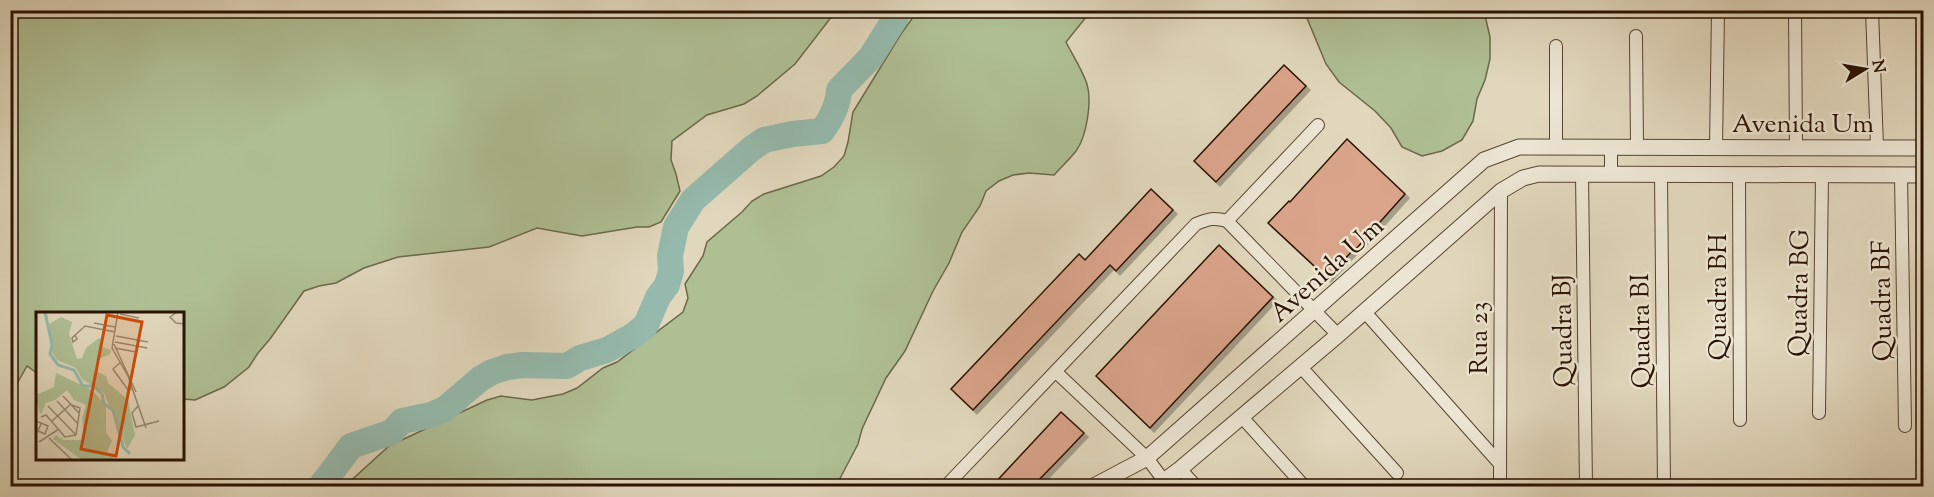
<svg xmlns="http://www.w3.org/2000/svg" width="1934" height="497" font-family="'Sorts Mill Goudy',serif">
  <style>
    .green { fill: #afbf94; stroke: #6c684a; stroke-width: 1.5 }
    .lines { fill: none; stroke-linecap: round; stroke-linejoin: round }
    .river { stroke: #95baad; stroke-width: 26 }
    .building { fill: #daa48b; stroke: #2a1201; stroke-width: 1.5; filter: url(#shadow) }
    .minor-casing { stroke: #584330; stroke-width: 14 }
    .tertiary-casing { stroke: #584330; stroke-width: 17 }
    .minor { stroke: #ece5d3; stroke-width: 12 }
    .tertiary { stroke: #ece5d3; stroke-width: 15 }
    .labels { text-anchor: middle; stroke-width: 5; stroke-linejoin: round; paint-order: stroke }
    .street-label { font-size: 26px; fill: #2a1201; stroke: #ece5d3 }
    .inset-river { fill: none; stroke: #95baad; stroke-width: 3 }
    .inset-road { fill: none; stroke: #988871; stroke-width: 1.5 }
    .view { fill: #cc4e0a; fill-opacity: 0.15; stroke: #cc4e0a; stroke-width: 3 }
    .inset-edge { fill: none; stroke: #2a1201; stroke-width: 3 }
  </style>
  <defs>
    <filter id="shadow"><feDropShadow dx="4" dy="4" stdDeviation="0" flood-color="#0004"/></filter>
  </defs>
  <rect width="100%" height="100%" fill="#e1d7bc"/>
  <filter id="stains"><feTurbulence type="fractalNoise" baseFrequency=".00333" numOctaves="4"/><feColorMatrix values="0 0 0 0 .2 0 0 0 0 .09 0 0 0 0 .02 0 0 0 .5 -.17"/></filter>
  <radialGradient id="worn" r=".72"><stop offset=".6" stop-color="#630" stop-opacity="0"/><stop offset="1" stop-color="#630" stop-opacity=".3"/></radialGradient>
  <g class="green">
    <polygon points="124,10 130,13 138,10 836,11 795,64 757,96 744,104 707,115 672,141 671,160 676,174 680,191 661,222 649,227 637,227 582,236 537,228 489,247 398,257 364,268 336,283 319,286 304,291 270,339 258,353 249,367 224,387 195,400 183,399 183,314 38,314 37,373 27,366 11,394 11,11"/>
    <path d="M918,10l173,1 -25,31c7,14 16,27 21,42 5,17 0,52 -11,67 -7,9 -15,16 -22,24l-25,-2 -16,2 -14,6 -13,10 -6,15 -18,26 -13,31 -16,28 -28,60 -19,27 -24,51 -4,15 -22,42h-491l44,-40 98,-46 14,-4 31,4 31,-6 14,-6 26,-20 14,-6 66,-50 5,-14 -3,-14 18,-28 4,-14 35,-30 10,-11 12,-7 57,-18 13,-9 10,-11 4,-14 5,-30 48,-78z"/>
    <polygon points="1304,11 1484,11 1490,37 1490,59 1485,80 1477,99 1473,121 1462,140 1442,151 1422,156 1402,147 1391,128 1375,111 1339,82 1326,64"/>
  </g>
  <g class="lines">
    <path class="river" d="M321,486l30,-40 41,-14 10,-11 29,-6 14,-6 35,-30 12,-7 15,-5 16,-2 44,1 13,-8 27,-8 27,-15 12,-10 12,-28 9,-12 4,-14 -1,-15 6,-29 17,-27 58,-51 13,-9 28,-6 30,-3c10,-13 16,-25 17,-41l32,-33 25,-40 2,-7"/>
  </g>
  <g class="building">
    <polygon points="1284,65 1306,86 1216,182 1194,161"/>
    <polygon points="1347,139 1405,194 1356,249 1355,248 1327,278 1268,223 1289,201 1290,202"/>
    <polygon points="1151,189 1173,210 1116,271 1110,265 973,410 951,389 1079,254 1085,260"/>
    <polygon points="1219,245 1273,297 1150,428 1096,376"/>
    <polygon points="1061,412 1084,433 1068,450 1033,486 992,486"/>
  </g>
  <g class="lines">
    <g class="minor-casing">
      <g id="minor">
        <polyline points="1795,10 1796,147"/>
        <polyline points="1872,10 1877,147"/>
        <polyline points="1636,36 1637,147"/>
        <polyline points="1556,147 1556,46"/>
        <polyline points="1611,147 1611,174"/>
        <polyline points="1716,147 1718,10"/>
        <polyline points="1582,174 1586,486"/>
        <polyline points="1661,174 1664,486"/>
        <polyline points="1739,175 1740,420"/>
        <polyline points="1901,175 1905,426"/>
        <polyline points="1227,221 1318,125"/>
        <polyline points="1364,311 1500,464"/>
        <polyline points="1300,366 1397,473"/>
        <polyline points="1056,372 1147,458 1165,482"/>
        <polyline points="1819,413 1822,175"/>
        <polyline points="1241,416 1304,486"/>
        <polyline points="1180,469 1196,486"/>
        <path d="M946,486l250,-262c12,-5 18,-7 31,-3l111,114"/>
        <polyline points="1500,486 1501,191"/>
      </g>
    </g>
    <g class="tertiary-casing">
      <g id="tertiary">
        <polyline points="1094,486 1147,458 1484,160 1519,147 1924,148"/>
        <polyline points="1157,486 1180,469 1338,335 1501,191 1523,178 1539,174 1924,175"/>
      </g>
    </g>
    <use href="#minor" class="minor"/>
    <use href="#tertiary" class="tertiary"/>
  </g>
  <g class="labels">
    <g class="street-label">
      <text x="1803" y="132">Avenida Um</text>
      <text transform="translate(1326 269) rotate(-42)" y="9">Avenida Um</text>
      <text transform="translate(1798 293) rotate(-89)" y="9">Quadra BG</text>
      <text transform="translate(1717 297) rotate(-90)" y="9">Quadra BH</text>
      <text transform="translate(1881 301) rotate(-91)" y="9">Quadra BF</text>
      <text transform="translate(1562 331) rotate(-91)" y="9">Quadra BJ</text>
      <text transform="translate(1640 331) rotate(-91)" y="9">Quadra BI</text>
      <text transform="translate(1478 338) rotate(-90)" y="9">Rua 23</text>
    </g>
  </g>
  <g transform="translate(36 312)">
    <rect width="148" height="148" fill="#e1d7bc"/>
    <path d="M25,5l11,5 -3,12 8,25 5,-1 4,-10 13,-10 3,2 -2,6 11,4 -1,4 -11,5 -5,11 12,6 2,7 20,17 7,35 -8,14 -23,-56 -22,-14 -6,-11 -19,-8 -5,-8 -3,-28zM20,61l36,17 14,16v26l6,9 -5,11 9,8h-34l-29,-21 3,-4 5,4 3,-2 -2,3h22l-2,-22 4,-13 -12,-5 -7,-10 -12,10 -9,3 -5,11 -2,-3 -3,-16 18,-8z" fill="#afbf94"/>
    <path class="inset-river" d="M9,0l7,33 -2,9 8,11 16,5 9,16h10l9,8 2,10 9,6 10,37 7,7"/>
    <path class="inset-road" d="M82,0l-6,36 16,28 18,52M141,0l-7,5 6,6 9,1M84,2l19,4M58,11l21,4M39,23l2,4 -4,3 -1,-4 13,-12 30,6M80,24l32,6M79,30l32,6M78,32l22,48M79,36l21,4M85,50l-8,7 15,21 5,-1M27,84l16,17M21,89l21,23M36,93l8,3 -4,27M12,94l28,29M102,94l-6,7 4,14 23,-6M5,105l5,-2 19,22 11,-2M0,109l12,5 -3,8 -7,-3 3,-7M16,109l19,-17M13,126l23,22M3,130l20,-13"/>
    <path class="view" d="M71,3l35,7 -26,134 -35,-7z"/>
    <rect width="148" height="148" class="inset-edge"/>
  </g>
  <rect width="1934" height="497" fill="none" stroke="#e1d7bc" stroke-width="36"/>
  <rect x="12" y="12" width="1910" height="473" fill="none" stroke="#2a1201" stroke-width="3"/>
  <rect x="18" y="18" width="1898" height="461" fill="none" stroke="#2a1201" stroke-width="1.5"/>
  <g transform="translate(1865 69) rotate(79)" stroke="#ece5d3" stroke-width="4.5" paint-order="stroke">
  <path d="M0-4.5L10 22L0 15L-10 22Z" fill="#2a1201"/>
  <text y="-9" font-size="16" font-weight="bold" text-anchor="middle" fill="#2a1201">N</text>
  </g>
  <rect width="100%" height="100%" filter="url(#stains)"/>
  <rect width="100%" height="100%" fill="url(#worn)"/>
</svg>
